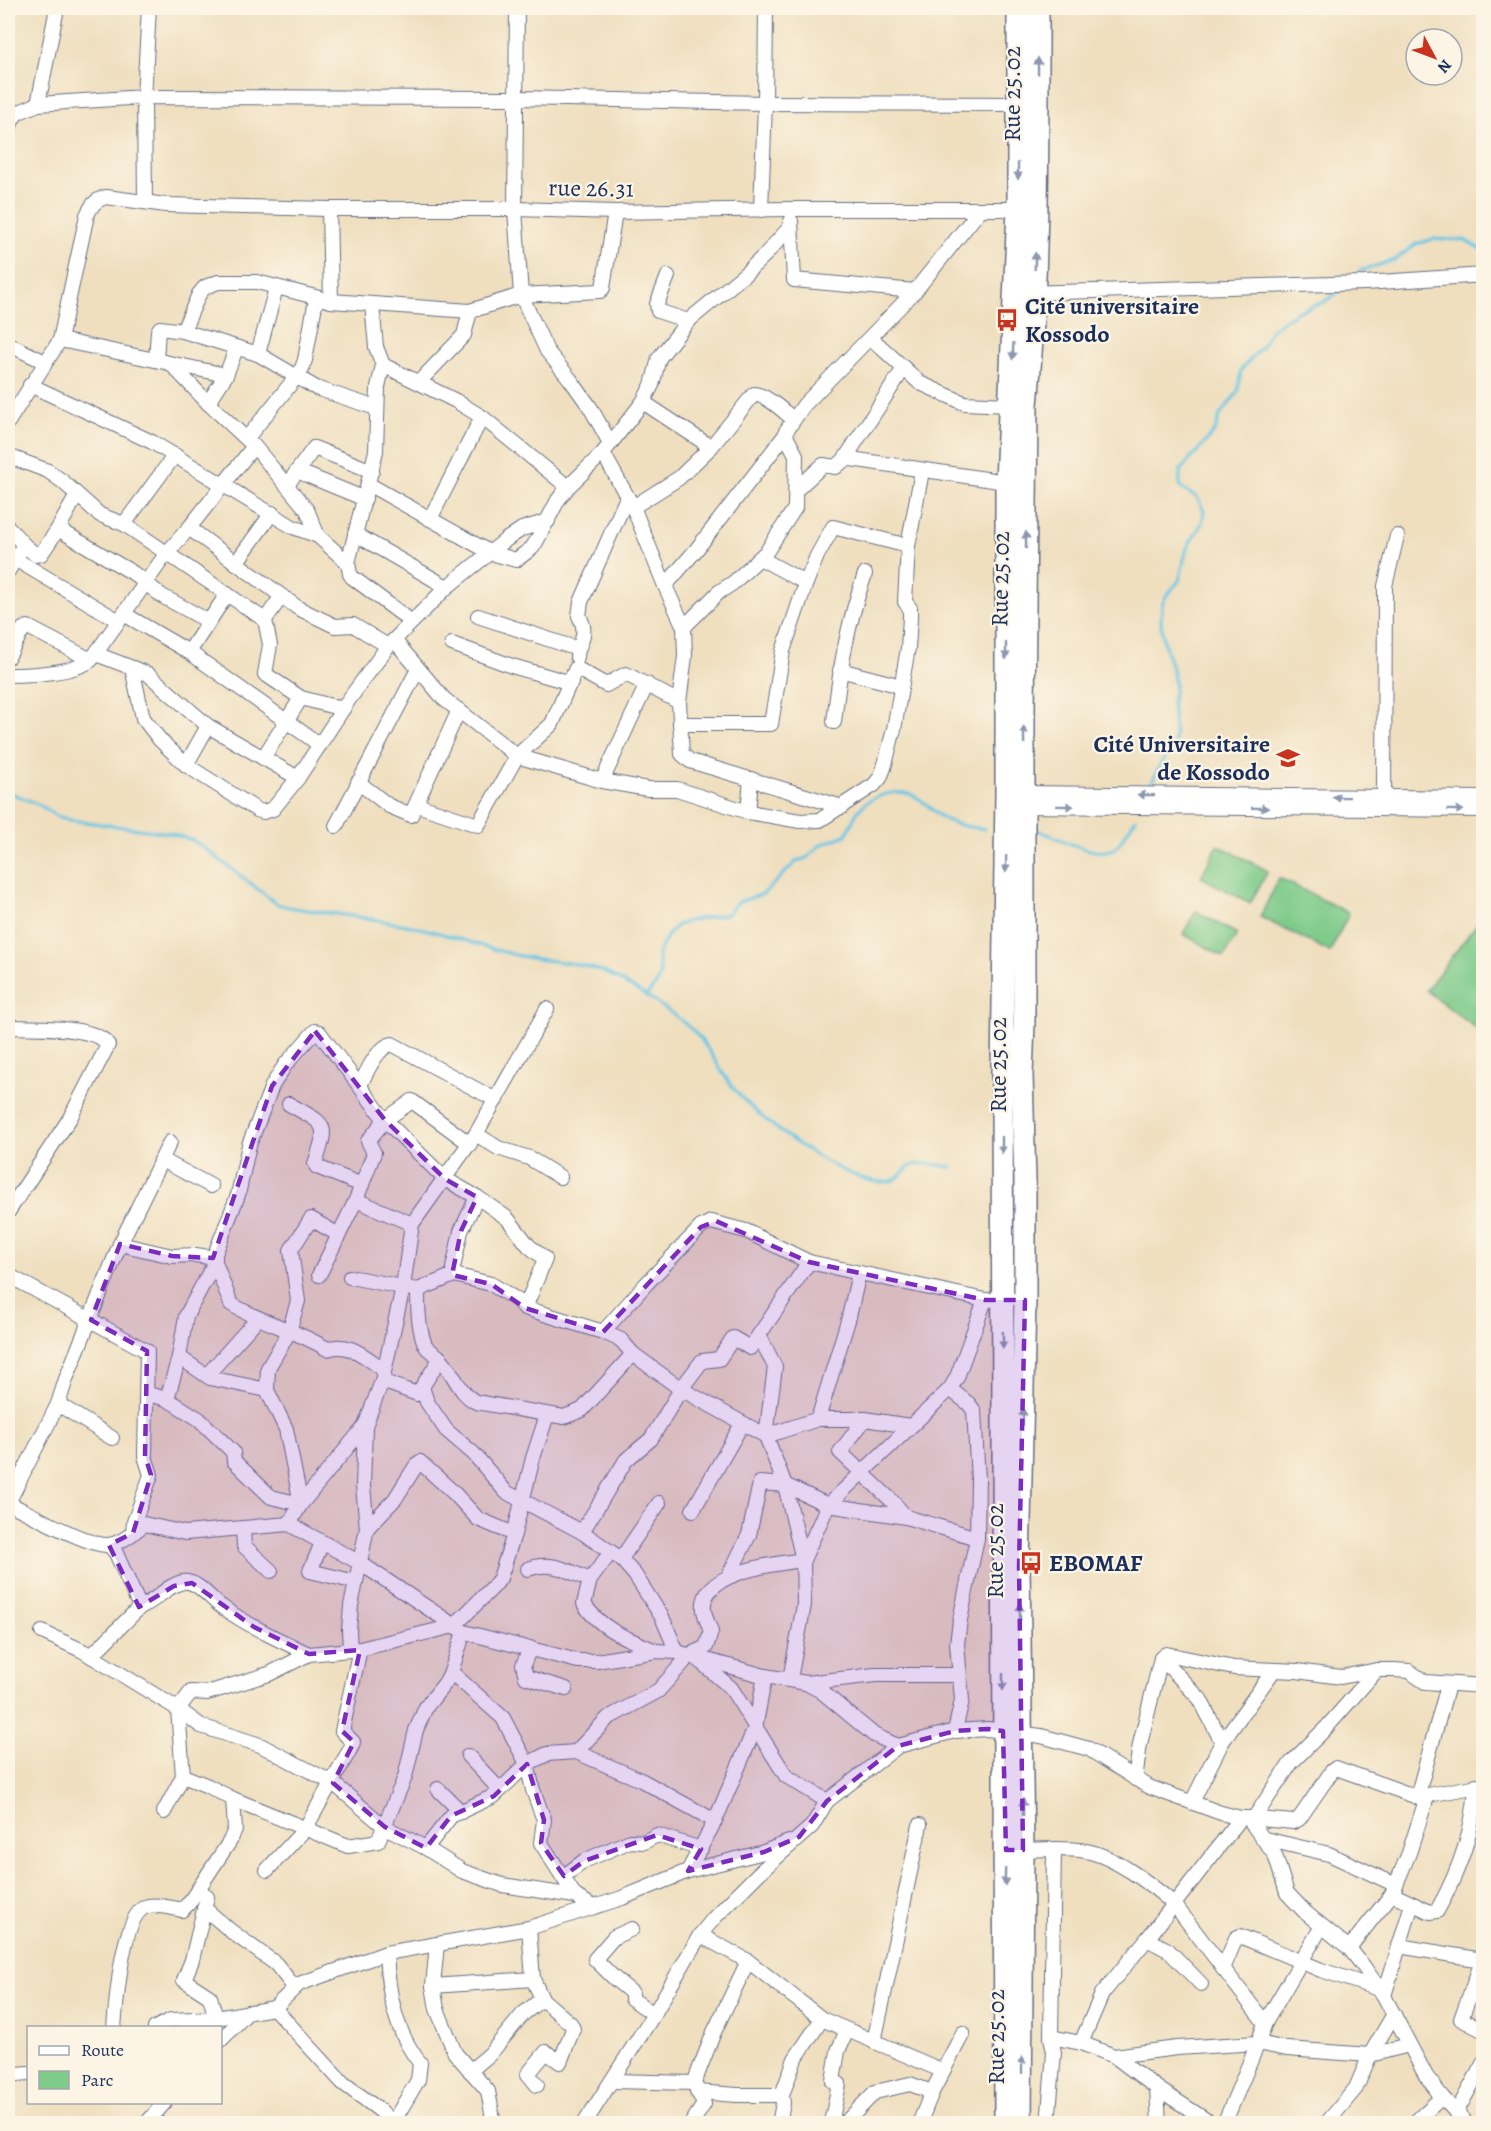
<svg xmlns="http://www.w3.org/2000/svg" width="1491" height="2131" font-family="Alegreya,serif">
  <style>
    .green { fill: #7ecb8a; stroke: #4c7d74; stroke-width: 1.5 }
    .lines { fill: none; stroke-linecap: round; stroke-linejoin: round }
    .stream { stroke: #66c5e4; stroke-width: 3 }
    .street-casing { stroke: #656d80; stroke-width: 16 }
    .primary-casing { stroke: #656d80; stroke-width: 24 }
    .street { stroke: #fff; stroke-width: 14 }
    .primary { stroke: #fff; stroke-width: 21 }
    .oneway { fill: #8d97ae }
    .marked { fill: #7b2cbf; fill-opacity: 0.2; stroke: #7b2cbf; stroke-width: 4.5; stroke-dasharray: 12 8; stroke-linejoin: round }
    .labels { text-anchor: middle; stroke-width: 4.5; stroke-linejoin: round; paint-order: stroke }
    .street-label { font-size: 24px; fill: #1b2f5e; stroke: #fcf5e5 }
    .poi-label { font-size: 24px; font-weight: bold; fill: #1b2f5e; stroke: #fcf5e5; text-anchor: start }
  </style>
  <rect width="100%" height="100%" fill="#fcf5e5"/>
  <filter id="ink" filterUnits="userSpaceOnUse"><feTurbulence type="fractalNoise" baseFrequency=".0167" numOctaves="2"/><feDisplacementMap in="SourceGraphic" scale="12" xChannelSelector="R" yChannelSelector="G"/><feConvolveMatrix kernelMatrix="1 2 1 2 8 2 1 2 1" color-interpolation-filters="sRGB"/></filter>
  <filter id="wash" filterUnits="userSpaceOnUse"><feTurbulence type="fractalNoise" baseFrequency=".008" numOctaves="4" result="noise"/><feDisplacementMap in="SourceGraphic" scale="24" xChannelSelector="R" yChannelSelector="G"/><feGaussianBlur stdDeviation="1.35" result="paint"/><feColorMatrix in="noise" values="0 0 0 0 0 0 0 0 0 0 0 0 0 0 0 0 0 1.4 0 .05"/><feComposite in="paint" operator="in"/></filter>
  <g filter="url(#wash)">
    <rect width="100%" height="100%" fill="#efdfbf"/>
    <g class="green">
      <polygon points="1218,845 1268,871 1250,903 1201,877"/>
      <polygon points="1279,878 1349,913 1330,952 1260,917"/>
      <polygon points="1196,911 1237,934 1224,957 1183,934"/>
      <polygon points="1483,916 1483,1034 1426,990"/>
    </g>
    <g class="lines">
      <g class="stream">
        <polyline points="1359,271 1395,260 1416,244 1434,239 1465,240 1484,251"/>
        <polyline points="1148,790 1162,761 1173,751 1175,735 1172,702 1175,686 1173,672 1164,642 1161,623 1162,605 1166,596 1179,581 1187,548 1202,523 1204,511 1197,497 1185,491 1180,485 1180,471 1215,431 1220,415 1238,392 1241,370 1263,345 1270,331 1284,320 1297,312 1324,302 1341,290"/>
        <path d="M8,792l32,13 14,10 16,5 99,13 23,7 15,10 70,54 17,4c39,6 78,10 117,18 35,7 69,21 105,29 32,8 66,5 96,21 26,14 67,39 86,60 13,15 21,33 33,49 23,32 110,96 150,97 20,1 18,-10 30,-16 12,-5 29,0 41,1"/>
        <path d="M1032,829c20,3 66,35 85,17 7,-8 12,-19 19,-27"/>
        <path d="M646,996l11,-13 3,-9 -2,-20 11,-21 7,-7 12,-5 39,-7 11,-12 25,-8 34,-33 10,-3 13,-13 26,-10c5,-8 7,-18 13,-25 12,-16 42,-23 59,-12 10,6 16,15 26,21 13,7 26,8 40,10"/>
      </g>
    </g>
  </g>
  <g filter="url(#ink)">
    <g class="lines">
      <g class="street-casing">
        <g id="street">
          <polyline points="517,8 515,209 521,295 547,351 570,379 590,407 610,443"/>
          <polyline points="38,104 57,8"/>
          <polyline points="8,132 12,120 17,113 38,104 144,97 516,98 765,103 1024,104"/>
          <polyline points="145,201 144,97 149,8"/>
          <polyline points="329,209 331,301"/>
          <polyline points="761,210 765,103 766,8"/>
          <polyline points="791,221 794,280 915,291"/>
          <polyline points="668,276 657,304 658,311 688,321"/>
          <polyline points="1026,293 1365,283 1484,275"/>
          <polyline points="372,305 376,347 383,365 378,387 376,451 348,563 350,574 352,577 412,622"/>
          <polyline points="183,331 199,294 205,287 218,282 257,282 331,301 470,311 521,295 600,291 603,288 615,212"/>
          <polyline points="871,338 920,383 964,403 1010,405"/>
          <polyline points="60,340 226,375"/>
          <polyline points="8,344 45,362"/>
          <polyline points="258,354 276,288"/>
          <polyline points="156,360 158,331 160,328 183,331 258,354 316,388 376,408"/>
          <polyline points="171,364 208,403 254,446 307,510 318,536 348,563"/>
          <polyline points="383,365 456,401 482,417 568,487"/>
          <polyline points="419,382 464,335 470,311"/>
          <polyline points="30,385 152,442 293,527 318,536"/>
          <polyline points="643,402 711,447"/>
          <polyline points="208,403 226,375 236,349"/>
          <path d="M8,422l52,-82 27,-125c5,-10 8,-15 19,-18l60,8 163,4h186l100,3 176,-3h235"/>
          <polyline points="247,438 301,371 305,360 316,299"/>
          <polyline points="603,453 633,507 665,586 684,627 685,656 679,702 682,754 690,761 842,807"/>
          <polyline points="8,456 48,471 62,481 100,515 124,524 265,620"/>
          <polyline points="844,460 904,368"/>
          <polyline points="297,471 365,499"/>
          <polyline points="368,484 491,553 516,560 532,548 536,542 558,500 568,487 603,453 643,402 652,385 659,358 688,321 745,274 765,255 791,226"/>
          <polyline points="287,485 314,448 372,471"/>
          <polyline points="797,489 823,465 836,467 844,460 851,459 1006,482"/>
          <path d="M633,507l46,-29 32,-31 43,-53c14,2 28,16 39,25"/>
          <polyline points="430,519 482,417"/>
          <polyline points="124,524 175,455"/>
          <polyline points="8,527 24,545 8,571"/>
          <polyline points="189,528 298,608 335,626 353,625 388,646"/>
          <polyline points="58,529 133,573 162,596 208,621"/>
          <polyline points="355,534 447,587"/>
          <polyline points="24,545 36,555 41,554 58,529 77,495"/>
          <polyline points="760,558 806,583"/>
          <polyline points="15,559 119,621"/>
          <polyline points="236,563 272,513"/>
          <polyline points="665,586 696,550 786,434"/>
          <polyline points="281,597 265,620 270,645 265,674 301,698 343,709"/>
          <polyline points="124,614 189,652 320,745"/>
          <polyline points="478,616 578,649 577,657"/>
          <polyline points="684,627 719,592 733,583 767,551 795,508 796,455 787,438 786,431 804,405 915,291 980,210"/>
          <polyline points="394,640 444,699 517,756 602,781 648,789 677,789 748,812 800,821 820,820 874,785 880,778 884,768 894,729 908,648 910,618 910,608 905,602 908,546 922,471"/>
          <polyline points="452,644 512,666 571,683"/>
          <path d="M578,649c6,-12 8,-21 1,-33l2,-14 46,-105"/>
          <polyline points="189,652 227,594"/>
          <polyline points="96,654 148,674 208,726 298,778"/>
          <polyline points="8,657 23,629 28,627 91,660"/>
          <polyline points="132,668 143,718 160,740 186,765 257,810 263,812 273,809 298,778 350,698 388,646 447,587 507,539 522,529 548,521"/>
          <polyline points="840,670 901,686"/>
          <path d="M8,675c22,0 66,-2 83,-15l75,-106 23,-26 65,-82"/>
          <path d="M834,722c6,-54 13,-97 31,-148"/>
          <polyline points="680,724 771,724 783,651 806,583 817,556 833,527 908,546"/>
          <polyline points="263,758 301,698"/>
          <polyline points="186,765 208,726"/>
          <polyline points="602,781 647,684"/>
          <polyline points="358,782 389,806 411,815 459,710"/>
          <polyline points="1018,793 1484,798"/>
          <polyline points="1384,804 1385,586 1397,536"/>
          <polyline points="417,805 478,825 517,756 552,724 576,668 606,685 626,674 679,702"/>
          <polyline points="1017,806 1484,810"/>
          <polyline points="748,812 751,779"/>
          <polyline points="336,826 418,669"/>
          <path d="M8,1027c21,1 89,-2 100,18l-38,73 -62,94"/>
          <path d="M360,1085c7,-13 17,-38 32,-41l104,56"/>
          <path d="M289,1104c38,22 40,17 26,60l2,3 45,18"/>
          <polyline points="476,1134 498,1148 529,1158 560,1177"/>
          <polyline points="162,1160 211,1186"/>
          <polyline points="356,1200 412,1224"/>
          <polyline points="120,1244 172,1256 196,1255 215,1258"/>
          <path d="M215,1262l16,42c30,19 66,26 96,45 22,-8 38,8 56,20"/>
          <polyline points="8,1275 147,1351 145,1456 151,1475 134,1522 133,1533"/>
          <polyline points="319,1275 356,1200 374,1153 368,1141 385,1120 412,1101 470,1144"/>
          <polyline points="454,1275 453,1268 461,1231 477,1197"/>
          <polyline points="350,1277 418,1290 454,1275 491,1284 517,1300 525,1308 603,1332 621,1340 633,1354 681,1389 766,1436 818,1419 865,1419 910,1426"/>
          <path d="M418,1290c0,17 0,35 6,52 2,8 10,10 16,16 13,13 19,36 36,44l88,15 18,-7 51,-56"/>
          <polyline points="603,1332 646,1284 701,1227 711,1222 746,1231 809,1262 985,1300 1010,1299"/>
          <polyline points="759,1335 775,1367 766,1436 785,1485 803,1560 804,1605 790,1679"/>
          <polyline points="179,1357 210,1378 267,1390"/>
          <polyline points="207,1375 258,1318"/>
          <polyline points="382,1381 417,1394 422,1387 427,1402 446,1430 474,1454 506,1492 582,1532 621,1559 635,1575 662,1617 677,1652"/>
          <polyline points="422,1387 440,1359"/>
          <polyline points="950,1389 969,1404 974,1411 978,1480 977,1538 960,1620 957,1644 962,1700 955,1731"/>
          <polyline points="148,1394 167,1399 199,1419 233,1452 234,1461 271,1497 301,1504 286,1429 267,1390 268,1368 289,1332 298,1301 291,1250 311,1219 339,1235"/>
          <polyline points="167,1399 179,1357 186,1316 215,1262 215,1254 238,1195 249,1145 272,1086 285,1065 315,1031 319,1032 385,1120 445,1179 477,1197 507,1218 529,1246 545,1259 525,1308"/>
          <polyline points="58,1404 112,1438"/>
          <polyline points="818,1419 849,1317 859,1273"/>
          <polyline points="865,1419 840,1452 891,1500 906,1517"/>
          <path d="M8,1503c19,9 82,44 100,42 12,-1 27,-13 36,-21l41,9 104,-9 71,39 104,69 114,29h19l59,-10 21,1 88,24 41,7 15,8 53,44 24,11"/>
          <polyline points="8,1503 58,1404 66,1379 120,1244 170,1142"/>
          <polyline points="693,1510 742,1424"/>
          <polyline points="289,1524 301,1504 365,1426"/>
          <polyline points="367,1528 395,1499 417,1464 420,1462 454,1493 478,1519 514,1534"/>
          <polyline points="243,1529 244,1546 271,1571"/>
          <polyline points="582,1532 626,1460 651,1439 681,1389 702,1361 719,1359 733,1338 750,1348 809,1262"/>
          <polyline points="322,1543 310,1571 356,1582"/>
          <path d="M611,1552l-21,28 -6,24c17,26 44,35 72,47"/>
          <polyline points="621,1559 659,1503"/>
          <polyline points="803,1560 828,1505 950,1389 957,1377 985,1300"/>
          <path d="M528,1569c22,-9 41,2 62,11"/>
          <polyline points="729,1575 749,1535 760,1483 785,1485 828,1505 906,1517 977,1538"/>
          <path d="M139,1607c16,-4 27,-22 44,-25 15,-2 28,18 39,25 27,19 57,33 87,47"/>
          <polyline points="42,1632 83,1651 178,1709 201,1726 260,1745 333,1783 385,1827 426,1848 462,1871 502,1885 575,1896 594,1907"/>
          <polyline points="464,1632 451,1672 503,1718 527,1764 547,1754 576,1752 641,1780 715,1821"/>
          <polyline points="530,1648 523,1665 526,1677 566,1689"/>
          <polyline points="350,1650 349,1630 351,1606 367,1528 363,1486 365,1426 382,1381 403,1287 412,1224 476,1134 547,1009"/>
          <polyline points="91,1656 138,1609 139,1605 116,1553 109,1545"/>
          <polyline points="695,1657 731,1688 786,1776 827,1801"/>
          <polyline points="1161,1658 1200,1699 1222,1742"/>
          <polyline points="806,1683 875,1675 959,1675"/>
          <path d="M576,1752l32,-34 50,-27 33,-37 15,-7 5,-15c-2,-7 -6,-14 -7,-22 -5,-39 73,-46 99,-50"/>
          <polyline points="468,1756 500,1790"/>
          <polyline points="183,1776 208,1786 233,1799 348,1846 378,1841 405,1777 416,1730 426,1707 445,1683 451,1672"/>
          <polyline points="1135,1779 1140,1744 1161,1658 1166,1654 1234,1668 1297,1671 1341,1677 1377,1670 1394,1670 1409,1671 1425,1682 1484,1686"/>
          <polyline points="438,1789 461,1812"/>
          <polyline points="1417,1797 1448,1685"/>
          <polyline points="1192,1802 1222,1742 1274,1670"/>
          <polyline points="164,1812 183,1776 178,1709 191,1692 207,1693 269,1674 309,1654 360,1649 454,1626 495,1585 500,1578 514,1534 533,1458 547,1415"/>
          <polyline points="1248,1818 1293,1822 1299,1819 1332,1771 1336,1768 1417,1797 1484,1785"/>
          <polyline points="1254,1818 1291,1763 1326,1728 1377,1670"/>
          <polyline points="1265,1839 1329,1854 1396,1885"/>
          <polyline points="426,1848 451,1816 494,1796 527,1764 533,1790 544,1820 541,1843 575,1896"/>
          <path d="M1015,1850c23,0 48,-3 71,1 28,5 66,34 88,53l91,119 -7,20 29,6 83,6 39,-10"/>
          <polyline points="1054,1850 1051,2037 1081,2043 1114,2056 1157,2088 1212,2124"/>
          <polyline points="267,1870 305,1829 352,1746 353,1742 342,1731 360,1649"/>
          <polyline points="688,1871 715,1821 755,1728 765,1676"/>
          <polyline points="564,1876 584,1861 630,1841 644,1842 657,1835 701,1849"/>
          <polyline points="199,1889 207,1897 192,1960 184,1980 210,1997 216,2018"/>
          <path d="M1392,1894l38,18 7,-1c22,-39 37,-80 39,-126"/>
          <polyline points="204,1908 232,1932 276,1964 294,1987"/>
          <polyline points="529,1928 533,1979 542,1999 571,2024 573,2029 560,2062 546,2052 528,2074 537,2085"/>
          <polyline points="632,1929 614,1937 595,1959 614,1978 632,1993 632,1999 654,2014"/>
          <polyline points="700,1935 748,1961 822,2019 943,2071"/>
          <polyline points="1147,1939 1168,1950 1201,1984"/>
          <polyline points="437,1944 433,1986 437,2009 455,2053 488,2091 494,2124"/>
          <polyline points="1399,1946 1482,1960"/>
          <polyline points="1349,1948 1392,1894 1409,1853 1427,1797"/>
          <path d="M386,1953c2,39 9,79 34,110l-2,17 -26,44"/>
          <polyline points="1484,1956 1461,2019 1484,2031"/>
          <polyline points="1223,1969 1236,1938 1240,1936 1321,1970 1379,1989"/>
          <polyline points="433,1986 533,1979"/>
          <polyline points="1384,1996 1412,1904"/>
          <polyline points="274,2008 343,2083 382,2112 391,2124"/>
          <polyline points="1265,2023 1322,1926"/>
          <path d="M114,2028c2,-23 8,-111 31,-121 9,-4 27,1 37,3l7,-7 41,-62 5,-12 -2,-30"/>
          <polyline points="155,2028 171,2020 216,2018 274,2008 299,1984 386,1953 529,1928 622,1898 688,1871 764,1852 789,1842"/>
          <polyline points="220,2041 248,2012"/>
          <polyline points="874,2042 920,1825"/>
          <polyline points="1081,2043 1102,1994 1147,1939 1241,1818"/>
          <polyline points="1114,2056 1177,2048 1258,2043 1224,2124"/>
          <polyline points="470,2071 490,2054 523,2014 542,1999"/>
          <polyline points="8,2075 28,2073"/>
          <polyline points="612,2081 694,2083"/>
          <polyline points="1157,2088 1159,2124"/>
          <polyline points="697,2092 737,2095 782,2095"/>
          <polyline points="1456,2113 1484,2062"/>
          <polyline points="146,2124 165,2102"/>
          <polyline points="584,2124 654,2014 700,1935 714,1918 759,1873 812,1826 827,1801 898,1746 955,1731 988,1729 1041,1736 1089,1749 1149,1787 1221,1813 1241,1818 1248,1818 1275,1855 1287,1893 1306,1913 1349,1948 1364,1967 1384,1996 1426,2076 1442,2097 1467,2124"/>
          <polyline points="691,2124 704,2104 694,2083 714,2032 748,1961"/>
          <polyline points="779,2124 783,2103 782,2095 795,2059 822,2019"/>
          <polyline points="830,2124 833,2114 839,2084 833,2081 838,2051 847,2030"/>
          <polyline points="844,2124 875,2092 910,2084 932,2092"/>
          <polyline points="919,2124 932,2092 963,2033"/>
          <polyline points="1048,2124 1054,2053 1051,2037"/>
          <polyline points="1326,2124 1356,2088 1370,2055 1394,2014"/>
          <polyline points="1413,2124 1442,2097"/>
        </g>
      </g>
      <g class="primary-casing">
        <g id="primary">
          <polyline points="1005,2124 1002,1073 1006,793 1006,482 1018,209 1018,8"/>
          <path d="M1021,2124l2,-274 -4,-284 6,-266v-119l-3,-106 2,-52v-310l3,-308c12,-132 11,-265 11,-397"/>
        </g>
      </g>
      <use href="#street" class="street"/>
      <use href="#primary" class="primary"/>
    </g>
    <defs><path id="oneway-solid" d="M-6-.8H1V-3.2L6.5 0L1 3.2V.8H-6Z" transform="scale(1.5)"/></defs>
    <g class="oneway">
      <use href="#oneway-solid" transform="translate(1038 66) rotate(-90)"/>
      <use href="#oneway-solid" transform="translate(1018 171) rotate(90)"/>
      <use href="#oneway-solid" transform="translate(1035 261) rotate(-88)"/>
      <use href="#oneway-solid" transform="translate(1013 351) rotate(93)"/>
      <use href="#oneway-solid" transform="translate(1026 540) rotate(-90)"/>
      <use href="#oneway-solid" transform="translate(1006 651) rotate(90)"/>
      <use href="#oneway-solid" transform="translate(1024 735) rotate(-91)"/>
      <use href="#oneway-solid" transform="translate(1146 795) rotate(-179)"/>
      <use href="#oneway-solid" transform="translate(1341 797) rotate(-179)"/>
      <use href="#oneway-solid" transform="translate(1065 806) rotate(1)"/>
      <use href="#oneway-solid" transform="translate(1260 808) rotate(1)"/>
      <use href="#oneway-solid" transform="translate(1455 810) rotate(1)"/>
      <use href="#oneway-solid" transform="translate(1006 864) rotate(91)"/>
      <use href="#oneway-solid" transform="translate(1002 1145) rotate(90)"/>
      <use href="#oneway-solid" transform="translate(1003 1340) rotate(89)"/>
      <use href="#oneway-solid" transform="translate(1023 1417) rotate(-89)"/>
      <use href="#oneway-solid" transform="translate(1020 1612) rotate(-91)"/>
      <use href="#oneway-solid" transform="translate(1003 1682) rotate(90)"/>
      <use href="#oneway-solid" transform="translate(1023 1807) rotate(-91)"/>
      <use href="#oneway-solid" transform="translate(1005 1877) rotate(91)"/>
      <use href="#oneway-solid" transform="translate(1022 2065) rotate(-90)"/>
    </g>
  </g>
  <path class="marked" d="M315,1031l70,89 60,59 32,18 -16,34 -9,44 39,9 34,24 78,24 98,-105 15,-6 93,41 176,38h40l-6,266 4,284h-17l-3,-119 -15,-2 -33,2 -57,15 -71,55 -28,36 -35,15 -76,19 13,-22 -44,-14 -73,26 -20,15 -23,-33 3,-23 -17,-56 -33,32 -43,20 -25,32 -41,-21 -52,-44 21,-41 -12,-11 18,-81 -51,4 -55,-27 -62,-44 -18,3 -35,21 -30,-62 24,-12 18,-58 -6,-19 2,-105 -56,-31 29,-76 52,12 41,2 59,-172z"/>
  <defs>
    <g id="bus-bare" transform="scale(1.8)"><path d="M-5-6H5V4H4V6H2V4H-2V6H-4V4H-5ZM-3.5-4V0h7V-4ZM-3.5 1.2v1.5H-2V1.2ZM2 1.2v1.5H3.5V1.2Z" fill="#c8321e" stroke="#fcf5e5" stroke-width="2.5" paint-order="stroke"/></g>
    <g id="university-bare" transform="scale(1.8)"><path d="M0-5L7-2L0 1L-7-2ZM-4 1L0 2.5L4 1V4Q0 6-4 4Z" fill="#c8321e" stroke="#fcf5e5" stroke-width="2.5" paint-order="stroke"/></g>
  </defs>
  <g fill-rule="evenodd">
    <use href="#bus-bare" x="1007" y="320"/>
    <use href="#university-bare" x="1288" y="758"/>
    <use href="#bus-bare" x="1031" y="1563"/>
  </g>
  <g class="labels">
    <g class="street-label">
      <text transform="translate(1012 94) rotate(-90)" y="8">Rue 25.02</text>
      <text transform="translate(591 188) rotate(1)" y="8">rue 26.31</text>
      <text transform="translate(1000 579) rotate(-89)" y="8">Rue 25.02</text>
      <text transform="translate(998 1065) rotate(-90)" y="8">Rue 25.02</text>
      <text transform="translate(995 1551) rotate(-90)" y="8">Rue 25.02</text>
      <text transform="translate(996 2037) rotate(-90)" y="8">Rue 25.02</text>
    </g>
    <g class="poi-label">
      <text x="1025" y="314">Cité universitaire<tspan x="1025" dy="28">Kossodo</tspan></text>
      <text x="1270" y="752" text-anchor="end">Cité Universitaire<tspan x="1270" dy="28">de Kossodo</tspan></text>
      <text x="1049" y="1571">EBOMAF</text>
    </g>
  </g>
  <rect width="1491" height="2131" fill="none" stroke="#fcf5e5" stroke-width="30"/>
  <rect x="27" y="2026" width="195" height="78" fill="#fcf5e5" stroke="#a2a6af" stroke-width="1.5"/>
  <rect x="39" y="2046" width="30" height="9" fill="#ffffff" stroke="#a2a6af" stroke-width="1.5"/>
  <text x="81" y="2056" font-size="18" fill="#1b2f5e">Route</text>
  <rect x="39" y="2071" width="30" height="18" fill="#7ecb8a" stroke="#a2a6af" stroke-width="1.5"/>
  <text x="81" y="2086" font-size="18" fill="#1b2f5e">Parc</text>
  <g transform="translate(1434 57) rotate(131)"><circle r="28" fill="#fcf5e5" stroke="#a2a6af" stroke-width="1.5"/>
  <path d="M0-4.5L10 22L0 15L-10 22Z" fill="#c8321e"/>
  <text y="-9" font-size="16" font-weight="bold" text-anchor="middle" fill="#1b2f5e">N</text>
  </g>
</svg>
